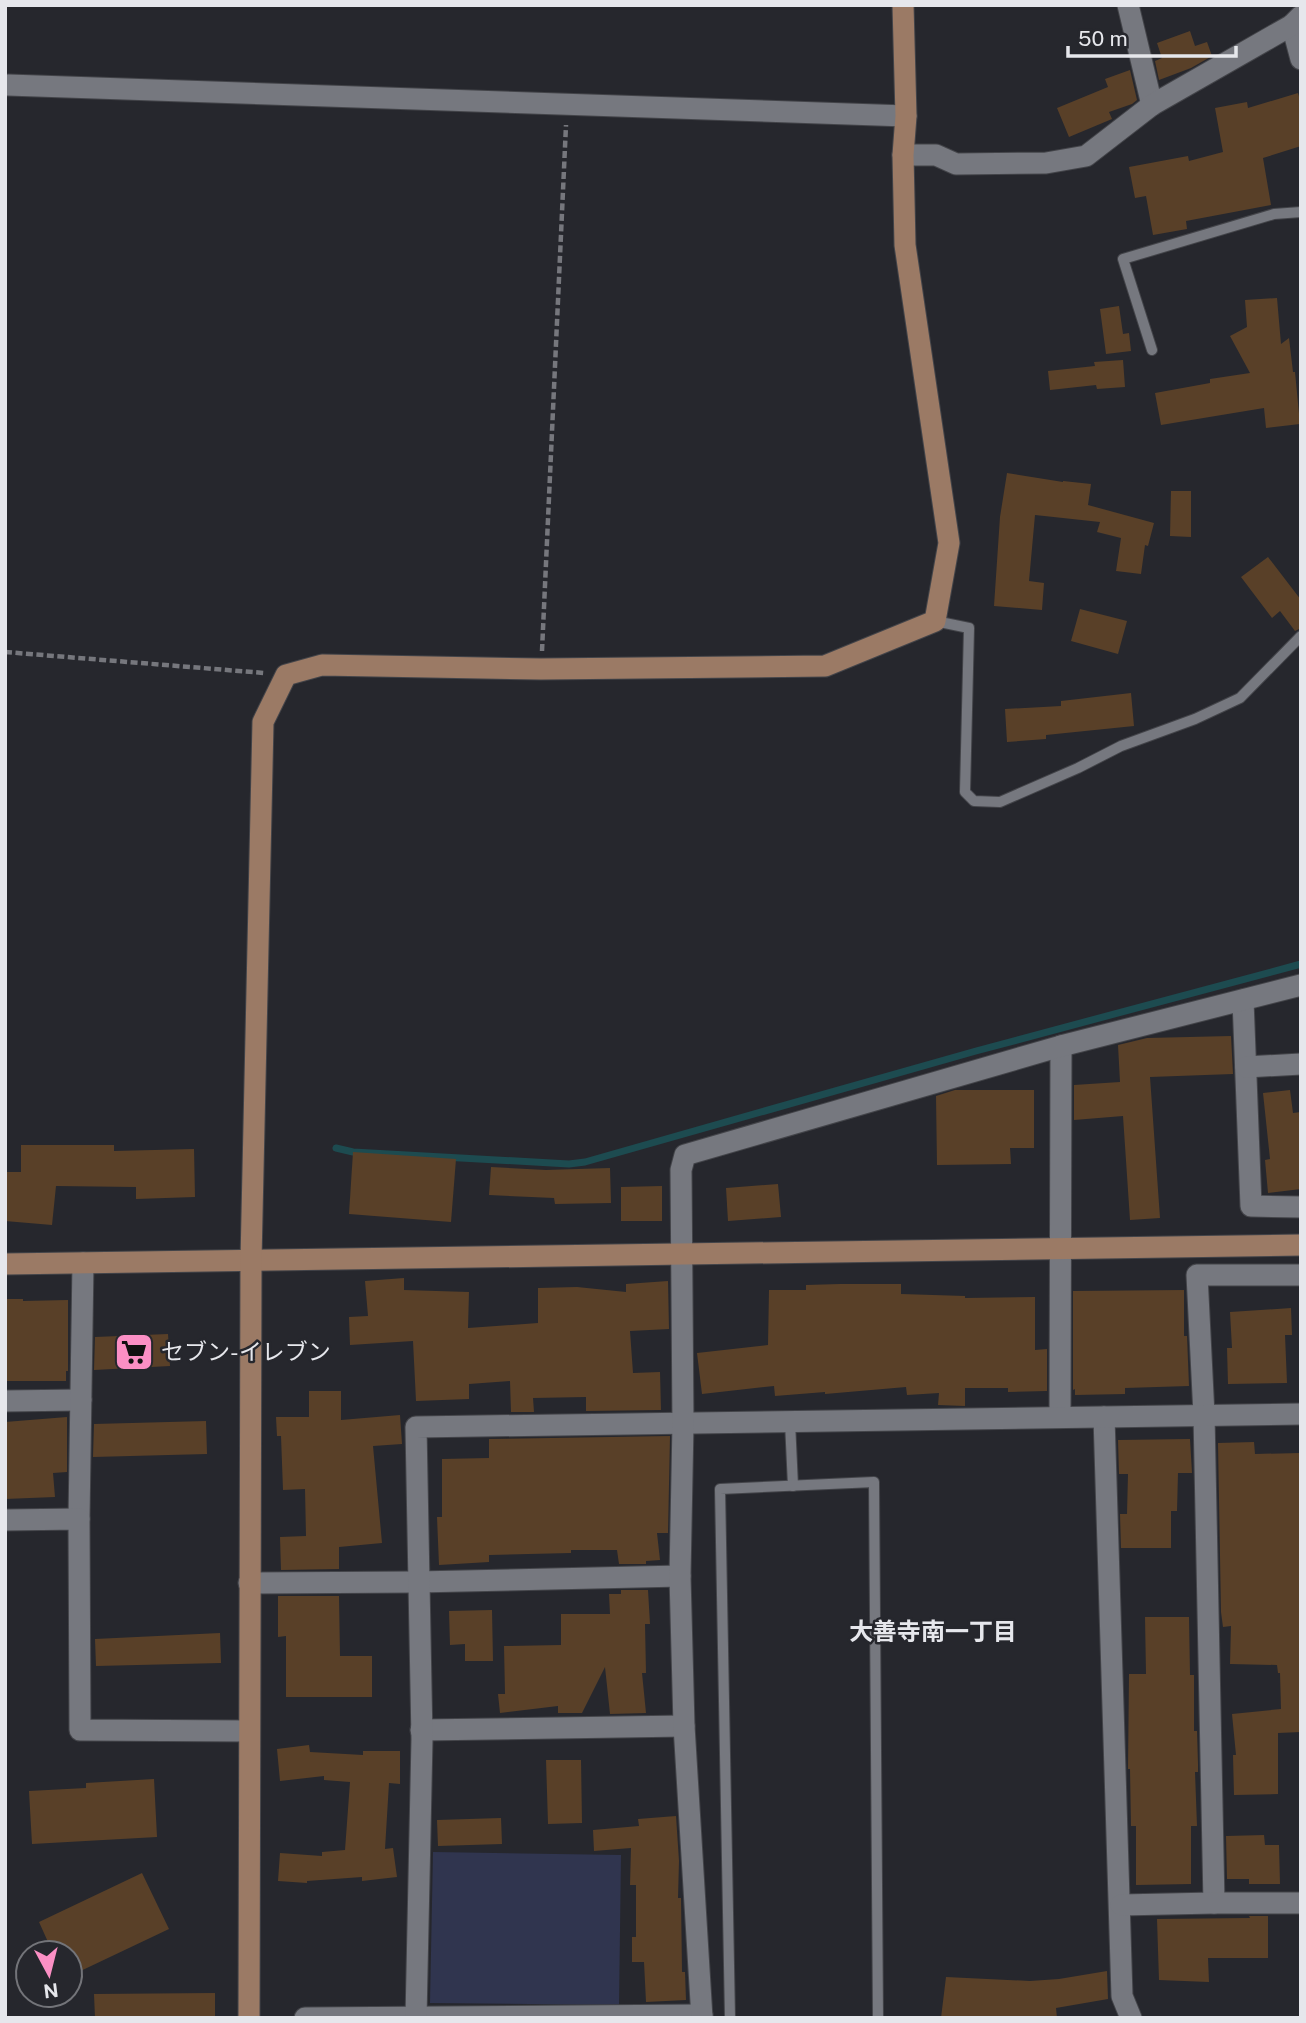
<svg xmlns="http://www.w3.org/2000/svg" width="1306" height="2023" font-family="'Public Sans','Noto Sans JP',sans-serif">
  <style>
    .green { fill: #30354f }
    .lines { fill: none; stroke-linecap: round; stroke-linejoin: round }
    .stream { stroke: #1d4b50; stroke-width: 7 }
    .building { fill: #594028 }
    .lane-casing { stroke: #434449; stroke-width: 12 }
    .street-casing { stroke: #434449; stroke-width: 23 }
    .secondary-casing { stroke: #434449; stroke-width: 23 }
    .path { stroke: #76777d; stroke-width: 4.5; stroke-dasharray: 7 3.5; stroke-linecap: butt }
    .lane { stroke: #76787f; stroke-width: 10 }
    .street { stroke: #76787f; stroke-width: 21 }
    .secondary { stroke: #9b7a65; stroke-width: 21 }
    .labels { text-anchor: middle; stroke-width: 5; stroke-linejoin: round; paint-order: stroke }
    .poi-label { font-size: 23px; fill: #e6e7ec; stroke: #26272d; text-anchor: start }
    .neighbourhood-label { font-size: 24px; font-weight: bold; fill: #e6e7ec; stroke: #26272d }
  </style>
  <rect width="100%" height="100%" fill="#26272d"/>
  <polygon class="green" points="433,1852 621,1855 619,2005 430,2003"/>
  <g class="lines">
    <polyline class="stream" points="336,1148 353,1152 569,1164 585,1162 976,1051 1301,964"/>
  </g>
  <g class="building">
    <polygon points="1190,31 1195,46 1207,42 1212,56 1191,68 1159,80 1155,61 1162,58 1157,43"/>
    <polygon points="1130,70 1137,100 1132,104 1109,112 1112,119 1069,137 1057,108 1108,87 1105,79"/>
    <polygon points="1298,93 1301,103 1301,146 1263,158 1271,205 1186,221 1187,229 1153,235 1146,196 1135,198 1129,167 1188,156 1189,161 1223,152 1215,108 1247,102 1248,108"/>
    <polygon points="1277,298 1281,344 1289,338 1293,372 1295,372 1300,424 1266,428 1264,408 1161,425 1155,393 1210,383 1210,379 1250,373 1230,336 1247,327 1245,300"/>
    <polygon points="1119,306 1123,334 1129,333 1131,351 1106,354 1100,309"/>
    <polygon points="1123,360 1125,387 1097,389 1096,385 1050,390 1048,371 1095,366 1094,362"/>
    <polygon points="1007,473 1063,482 1063,481 1091,484 1088,505 1154,523 1148,546 1145,545 1141,574 1116,571 1121,538 1097,532 1100,522 1035,515 1029,581 1044,583 1042,610 994,606 1000,517"/>
    <polygon points="1171,491 1191,491 1191,537 1170,536"/>
    <polygon points="1268,557 1301,600 1301,628 1295,631 1280,611 1272,618 1241,577"/>
    <polygon points="1080,609 1127,621 1118,654 1071,641"/>
    <polygon points="1131,693 1134,726 1046,735 1046,739 1007,742 1005,709 1061,706 1061,701"/>
    <polygon points="1231,1036 1233,1074 1150,1077 1160,1218 1130,1220 1123,1116 1074,1120 1074,1085 1120,1082 1118,1045 1147,1038"/>
    <polygon points="955,1090 1034,1090 1034,1148 1010,1148 1011,1164 937,1165 936,1096"/>
    <polygon points="1290,1090 1293,1113 1301,1112 1301,1189 1268,1193 1265,1160 1270,1159 1263,1093"/>
    <polygon points="21,1145 114,1145 114,1151 194,1149 195,1197 136,1199 136,1187 56,1186 52,1225 5,1221 5,1172 21,1172"/>
    <polygon points="353,1152 456,1159 451,1222 349,1214"/>
    <polygon points="491,1167 546,1170 610,1168 611,1203 555,1204 554,1198 489,1195"/>
    <polygon points="778,1184 781,1217 728,1221 726,1188"/>
    <polygon points="662,1186 662,1221 621,1221 621,1187"/>
    <polygon points="404,1278 404,1290 469,1292 468,1328 538,1323 538,1288 577,1287 626,1292 626,1284 668,1281 669,1329 630,1331 633,1373 660,1372 661,1410 586,1411 586,1397 533,1398 534,1412 511,1412 510,1381 469,1384 469,1399 416,1401 413,1341 350,1345 349,1317 368,1316 365,1281"/>
    <polygon points="840,1284 901,1284 901,1294 965,1296 965,1298 1035,1297 1035,1350 1047,1349 1047,1391 1008,1392 1008,1388 965,1388 965,1406 938,1405 939,1393 907,1395 906,1387 825,1394 825,1392 775,1396 774,1386 702,1394 697,1353 768,1345 769,1290 806,1290 806,1285"/>
    <polygon points="1184,1290 1184,1336 1187,1336 1189,1386 1125,1388 1125,1394 1075,1395 1075,1389 1073,1390 1073,1291"/>
    <polygon points="5,1299 23,1299 23,1301 68,1300 68,1371 66,1371 66,1381 5,1381"/>
    <polygon points="1291,1308 1292,1335 1285,1335 1287,1383 1228,1384 1227,1348 1232,1348 1230,1312"/>
    <polygon points="168,1334 170,1366 94,1370 95,1337"/>
    <polygon points="309,1391 341,1391 341,1420 400,1415 402,1444 373,1446 382,1543 339,1547 339,1569 281,1570 280,1537 306,1536 305,1489 283,1490 281,1436 277,1436 276,1417 309,1417"/>
    <polygon points="67,1417 67,1472 53,1473 55,1497 5,1499 5,1422"/>
    <polygon points="206,1421 207,1454 93,1457 94,1424"/>
    <polygon points="670,1436 668,1533 657,1533 660,1560 646,1561 646,1564 619,1564 617,1550 571,1550 571,1553 489,1555 489,1562 439,1565 437,1517 442,1517 442,1459 489,1458 489,1439"/>
    <polygon points="1190,1439 1192,1473 1178,1473 1177,1511 1171,1511 1171,1548 1121,1548 1120,1514 1127,1514 1128,1474 1119,1474 1118,1440"/>
    <polygon points="1254,1442 1255,1454 1300,1453 1301,1732 1278,1733 1278,1794 1234,1795 1233,1755 1236,1755 1232,1714 1281,1709 1280,1673 1278,1673 1277,1665 1230,1664 1231,1626 1223,1627 1221,1612 1218,1443"/>
    <polygon points="621,1590 648,1590 650,1624 645,1624 646,1673 642,1673 646,1713 610,1714 605,1667 582,1713 558,1713 558,1706 500,1713 498,1694 505,1694 504,1646 561,1645 561,1614 610,1614 609,1594 621,1594"/>
    <polygon points="278,1596 339,1596 340,1656 372,1656 372,1697 286,1697 286,1636 278,1637"/>
    <polygon points="492,1610 493,1661 465,1661 465,1644 450,1645 449,1611"/>
    <polygon points="1145,1617 1189,1617 1190,1675 1194,1675 1194,1731 1197,1731 1198,1764 1198,1772 1195,1772 1197,1826 1191,1826 1191,1884 1136,1885 1136,1826 1131,1826 1130,1769 1128,1769 1129,1674 1146,1674"/>
    <polygon points="220,1633 221,1663 96,1666 95,1639"/>
    <polygon points="309,1745 310,1752 363,1755 363,1751 400,1751 400,1784 389,1783 385,1849 393,1848 397,1877 362,1881 362,1877 307,1881 307,1883 278,1881 280,1853 322,1856 322,1852 345,1850 350,1782 324,1780 324,1776 280,1781 277,1749"/>
    <polygon points="546,1760 581,1760 582,1823 548,1824"/>
    <polygon points="154,1779 157,1837 32,1844 29,1791 86,1788 86,1783"/>
    <polygon points="676,1816 679,1861 678,1898 681,1898 682,1972 685,1972 686,2000 646,2002 644,1962 632,1962 632,1937 636,1937 636,1885 630,1885 631,1848 594,1851 593,1830 639,1826 638,1819"/>
    <polygon points="501,1818 502,1844 438,1846 437,1820"/>
    <polygon points="1264,1835 1265,1845 1279,1845 1280,1884 1249,1884 1249,1879 1227,1879 1226,1836"/>
    <polygon points="142,1873 169,1929 70,1976 70,1953 53,1953 39,1922"/>
    <polygon points="1249,1916 1268,1916 1268,1958 1208,1958 1209,1982 1159,1980 1157,1919 1250,1918"/>
    <polygon points="1107,1971 1108,1999 1056,2008 1057,2018 978,2016 978,2018 941,2018 946,1977 1030,1981 1059,1979"/>
    <polygon points="215,1993 215,2018 95,2018 94,1994"/>
  </g>
  <g class="lines">
    <g class="lane-casing">
      <g id="lane">
        <polyline points="1152,350 1123,259 1274,214 1301,212"/>
        <polyline points="935,621 969,628 965,792 974,801 1000,802 1078,768 1121,746 1195,719 1240,698 1301,636"/>
        <polyline points="790,1422 793,1486"/>
        <polyline points="730,2018 720,1489 874,1482 878,2018"/>
      </g>
    </g>
    <g class="street-casing">
      <g id="street">
        <polyline points="1128,5 1152,105"/>
        <polyline points="1292,25 1301,59"/>
        <polyline points="8,85 906,116"/>
        <polyline points="903,155 936,155 956,164 1046,163 1086,156 1152,105 1292,25 1301,16"/>
        <polyline points="1243,1000 1251,1206 1301,1207"/>
        <polyline points="1246,1067 1301,1064"/>
        <polyline points="5,1401 81,1400"/>
        <polyline points="1060,1417 1061,1046"/>
        <polyline points="1104,1417 1122,1996 1131,2018"/>
        <polyline points="79,1519 83,1263"/>
        <polyline points="5,1520 79,1519 80,1730 249,1731"/>
        <polyline points="249,1583 417,1582 680,1576"/>
        <polyline points="421,1730 684,1726"/>
        <polyline points="1214,1903 1204,1415 1197,1275 1301,1275"/>
        <polyline points="1121,1905 1214,1903 1301,1903"/>
        <polyline points="305,2018 702,2015"/>
        <polyline points="416,2018 422,1739 416,1427 1301,1414"/>
        <polyline points="702,2018 684,1726 680,1576 683,1424 681,1170 685,1155 1061,1046 1301,985"/>
      </g>
    </g>
    <g class="secondary-casing">
      <g id="secondary">
        <polyline points="5,1264 1301,1245"/>
        <polyline points="249,2018 251,1260 263,722 286,675 322,665 541,669 825,666 935,621 949,543 905,245 903,155 906,116 903,5"/>
      </g>
    </g>
    <g class="path">
      <polyline points="542,651 566,125"/>
      <polyline points="5,652 264,673"/>
    </g>
    <use href="#lane" class="lane"/>
    <use href="#street" class="street"/>
    <use href="#secondary" class="secondary"/>
  </g>
  <defs>
    <g id="supermarket-square" transform="scale(2.0125)"><rect x="-9" y="-9" width="18" height="18" rx="4" fill="#fb8fc4" stroke="#26272d"/><path d="M-6-5.5h2.5l.6 2H6L4.5 2H-2.5L-4.4-4H-6ZM-1.5 3.2a1.3 1.3 0 1 0 .1 0ZM3 3.2a1.3 1.3 0 1 0 .1 0Z" fill="#111"/></g>
  </defs>
  <g fill-rule="evenodd">
    <use href="#supermarket-square" x="134" y="1352"/>
  </g>
  <g class="labels">
    <g class="poi-label">
      <text x="161" y="1360">セブン-イレブン</text>
    </g>
    <g class="neighbourhood-label">
      <text x="933" y="1640">大善寺南一丁目</text>
    </g>
  </g>
  <rect width="1306" height="2023" fill="none" stroke="#e6e7ec" stroke-width="14"/>
  <g transform="translate(49 1974) rotate(173)"><circle r="33" fill="#26272d" stroke="#737479" stroke-width="2"/>
  <path d="M0-5L12 26L0 18L-12 26Z" fill="#fb8fc4"/>
  <text y="-10" font-size="19" font-weight="bold" text-anchor="middle" fill="#e6e7ec">N</text>
  </g>
  <path d="M1068 46v10h168v-10" fill="none" stroke="#e6e7ec" stroke-width="3.5"/>
  <text x="1078" y="46" font-size="21" fill="#e6e7ec" stroke="#26272d" stroke-width="5" paint-order="stroke">50 m</text>
</svg>
